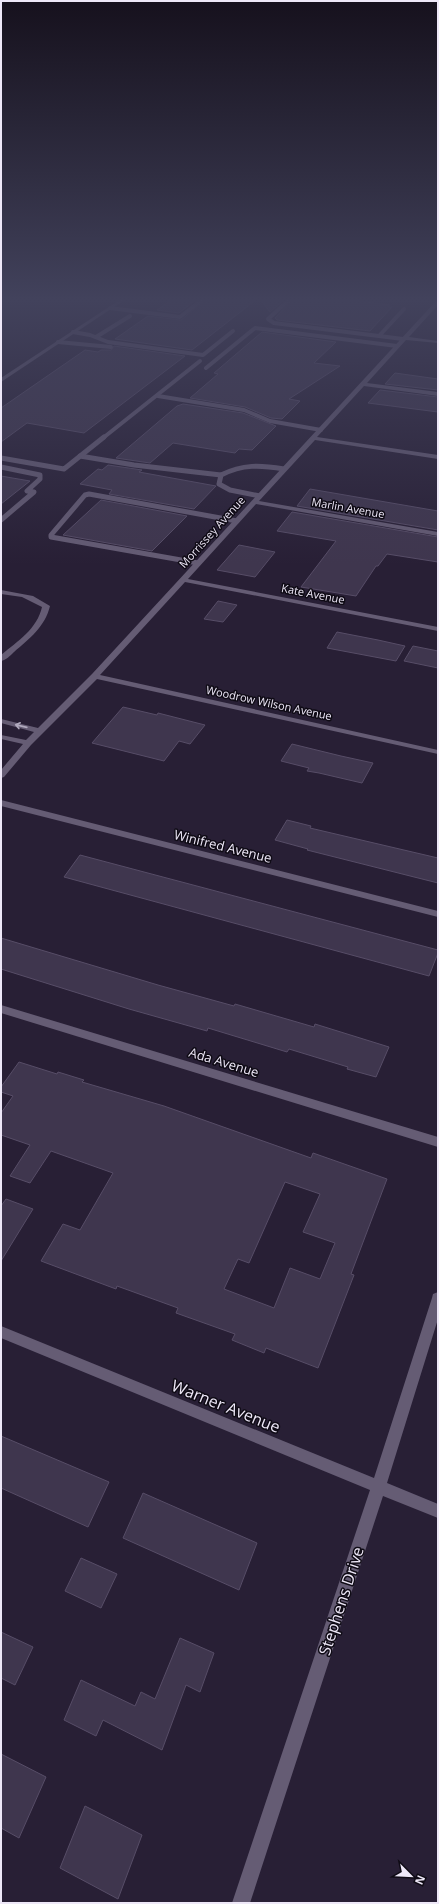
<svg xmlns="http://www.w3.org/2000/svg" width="439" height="1904" font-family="'Open Sans',sans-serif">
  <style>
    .building { fill: #3f364e; stroke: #574d67; fill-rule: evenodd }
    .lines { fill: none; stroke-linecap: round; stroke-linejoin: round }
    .service-far1 { stroke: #655c74; stroke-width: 4 }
    .service { stroke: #655c74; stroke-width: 5 }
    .minor { fill: #655c74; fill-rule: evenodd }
    .tertiary { fill: #655c74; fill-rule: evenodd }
    .oneway { stroke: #b0a9bd }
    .labels { text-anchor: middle; stroke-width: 3; stroke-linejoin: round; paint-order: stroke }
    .far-street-label { font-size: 11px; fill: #eee8f8; stroke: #0f0b15 }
    .street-label { font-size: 13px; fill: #eee8f8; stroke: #0f0b15 }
    .near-street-label { font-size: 16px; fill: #eee8f8; stroke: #0f0b15 }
  </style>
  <rect width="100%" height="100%" fill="#281f35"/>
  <g class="building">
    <polygon points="173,299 197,299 179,313 157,310"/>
    <polygon points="206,299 257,299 192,350 115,339 148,316 181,320"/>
    <polygon points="260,299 285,299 270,312"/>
    <polygon points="293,299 340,301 343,299 390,305 388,307 392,307 370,331 277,320 275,318"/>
    <polygon points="262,332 336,342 314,363 340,366 289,399 300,401 282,419 271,418 245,407 190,398 218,374 214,373"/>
    <polygon points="114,346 185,356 84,433 27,423 1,442 1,408 85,350 98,352 101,350 111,350"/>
    <polygon points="395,373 438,379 438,390 385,384"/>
    <polygon points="380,390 438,397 438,412 368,403"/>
    <polygon points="183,404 243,413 276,426 252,450 239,449 235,453 173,443 150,463 116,458 177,406"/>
    <polygon points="108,465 142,470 139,472 216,486 194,509 109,494 112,490 80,484 98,469 102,470"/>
    <polygon points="1,476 30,481 1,504"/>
    <polygon points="310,489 438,511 438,530 297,506"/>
    <polygon points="101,500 187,516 152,551 63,535"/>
    <polygon points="292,512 438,537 438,562 387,554 378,566 376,566 356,596 301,587 336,541 277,531"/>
    <polygon points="239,545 275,552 255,577 217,570"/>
    <polygon points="218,601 237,605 223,622 204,619"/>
    <polygon points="337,632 378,640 405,646 396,661 327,648"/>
    <polygon points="413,646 438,651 438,668 404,661"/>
    <polygon points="123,707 157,715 158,713 205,725 190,744 179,741 164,761 92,743"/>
    <polygon points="292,744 341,756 373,763 362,783 319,773 307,771 309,768 281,761"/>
    <polygon points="287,820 311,826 310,828 438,858 438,883 307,850 308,849 275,840"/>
    <polygon points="80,855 438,950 438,953 429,976 64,877"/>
    <polygon points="1,938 158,985 234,1006 235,1004 314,1027 315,1024 389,1047 376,1077 347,1069 348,1067 289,1049 287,1052 208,1028 207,1031 129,1009 1,969"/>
    <path d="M19,1062l38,12 1,-2 26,8 -2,2 82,24 147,52 2,-5 74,26 -36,95 3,1 -36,93 -52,-20 -2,5 -32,-13 3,-6 -59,-21 2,-5 -61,-22 -1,3 -75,-28 22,-37 17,6 33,-57 -62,-22 -21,32 -20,-7 20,-31 -29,-10v-22l12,-17 -12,-4v-5zM285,1182l35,12 -17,38 32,11 -15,36 -30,-11 -16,40 -50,-19 14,-30 11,4z"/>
    <polygon points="6,1199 33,1209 1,1261 1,1206"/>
    <polygon points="1,1436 109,1482 88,1527 1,1488"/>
    <polygon points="143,1493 257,1543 239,1590 123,1538"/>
    <polygon points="81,1558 117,1574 101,1608 65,1591"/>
    <polygon points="1,1632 33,1647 15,1685 1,1678"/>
    <polygon points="180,1638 214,1653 200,1692 186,1685 162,1750 103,1720 96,1736 64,1720 81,1680 135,1706 141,1692 155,1699"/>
    <polygon points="1,1754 46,1777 19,1838 1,1828"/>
    <polygon points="85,1806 142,1835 118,1899 60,1868"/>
  </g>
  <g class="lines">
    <g class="service-far1">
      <polyline points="290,299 268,319 274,323 379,336"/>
      <polyline points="110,308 180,317 203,299"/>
      <polyline points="73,332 90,335 108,342 203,355 233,331"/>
      <polyline points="96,337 130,316"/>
      <polyline points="403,339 379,336 404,309"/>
      <polyline points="58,342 111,347"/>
      <polyline points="206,368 255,328 397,346"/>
      <polyline points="158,396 244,410 270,421 321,430"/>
      <polyline points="103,438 200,361"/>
    </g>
    <g class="service">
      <polyline points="80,456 134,465 221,475"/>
      <polyline points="1,458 64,469 104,437"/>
      <polyline points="1,467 40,475 40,479 27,491 34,492 1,520"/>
      <path d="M260,496l-30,-6 -11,-6 2,-9c22,-11 39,-10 63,-6"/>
      <polyline points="198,563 51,537 51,535 85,495 89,494 237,521"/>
    </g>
    <g class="minor">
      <polygon points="121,299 126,299 1,382 1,378"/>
      <polygon points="436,301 438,301 438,305 409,337 438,341 438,343 406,340 367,383 438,392 438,396 364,386 317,437 438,455 438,459 315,440 259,501 438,532 438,536 256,504 188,579 438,627 438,631 185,582 100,675 438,750 438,754 97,679 31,745 4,777 1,778 1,770 23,744 1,739 1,735 26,740 34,732 1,723 1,719 38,728 92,674"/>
      <path d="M1,590l32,6 17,10c-5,21 -21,33 -36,46 -4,4 -8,8 -13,9v-6c17,-14 36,-26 41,-48l-20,-10 -21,-3z"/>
      <polygon points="1,800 438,911 438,917 1,806"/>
      <polygon points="1,1005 438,1137 438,1147 1,1013"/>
    </g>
    <polygon class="tertiary" points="438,1292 438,1319 387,1483 438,1504 438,1518 383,1496 250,1903 232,1903 370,1490 1,1338 1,1326 374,1478 432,1298 433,1294"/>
  </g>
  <defs><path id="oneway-shaft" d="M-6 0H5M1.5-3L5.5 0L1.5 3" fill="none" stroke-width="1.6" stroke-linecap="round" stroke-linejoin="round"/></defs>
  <use class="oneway" href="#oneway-shaft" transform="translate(21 726) rotate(-167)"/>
  <linearGradient id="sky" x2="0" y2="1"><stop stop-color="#16111d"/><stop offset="0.53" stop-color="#42425c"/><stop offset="1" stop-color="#42425c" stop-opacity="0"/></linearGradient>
  <rect width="439" height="565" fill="url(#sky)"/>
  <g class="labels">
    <g class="far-street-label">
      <text transform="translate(348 508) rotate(10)" y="4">Marlin Avenue</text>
      <text transform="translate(212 532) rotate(-48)" y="4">Morrissey Avenue</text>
      <text transform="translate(313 594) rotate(11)" y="4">Kate Avenue</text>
      <text transform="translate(269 703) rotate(12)" y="4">Woodrow Wilson Avenue</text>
    </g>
    <g class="street-label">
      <text transform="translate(223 846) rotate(14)" y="5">Winifred Avenue</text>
      <text transform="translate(224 1062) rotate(17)" y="5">Ada Avenue</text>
    </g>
    <g class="near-street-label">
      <text transform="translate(226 1406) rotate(22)" y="6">Warner Avenue</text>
      <text transform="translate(341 1601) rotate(-72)" y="6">Stephens Drive</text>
    </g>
  </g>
  <rect width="439" height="1904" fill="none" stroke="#eee8f8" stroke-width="4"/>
  <g transform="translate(411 1876) rotate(114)" stroke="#0f0b15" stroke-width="3" paint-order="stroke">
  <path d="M0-3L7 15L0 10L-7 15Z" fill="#eee8f8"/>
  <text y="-6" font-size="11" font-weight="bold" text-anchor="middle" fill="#eee8f8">N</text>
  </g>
</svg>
